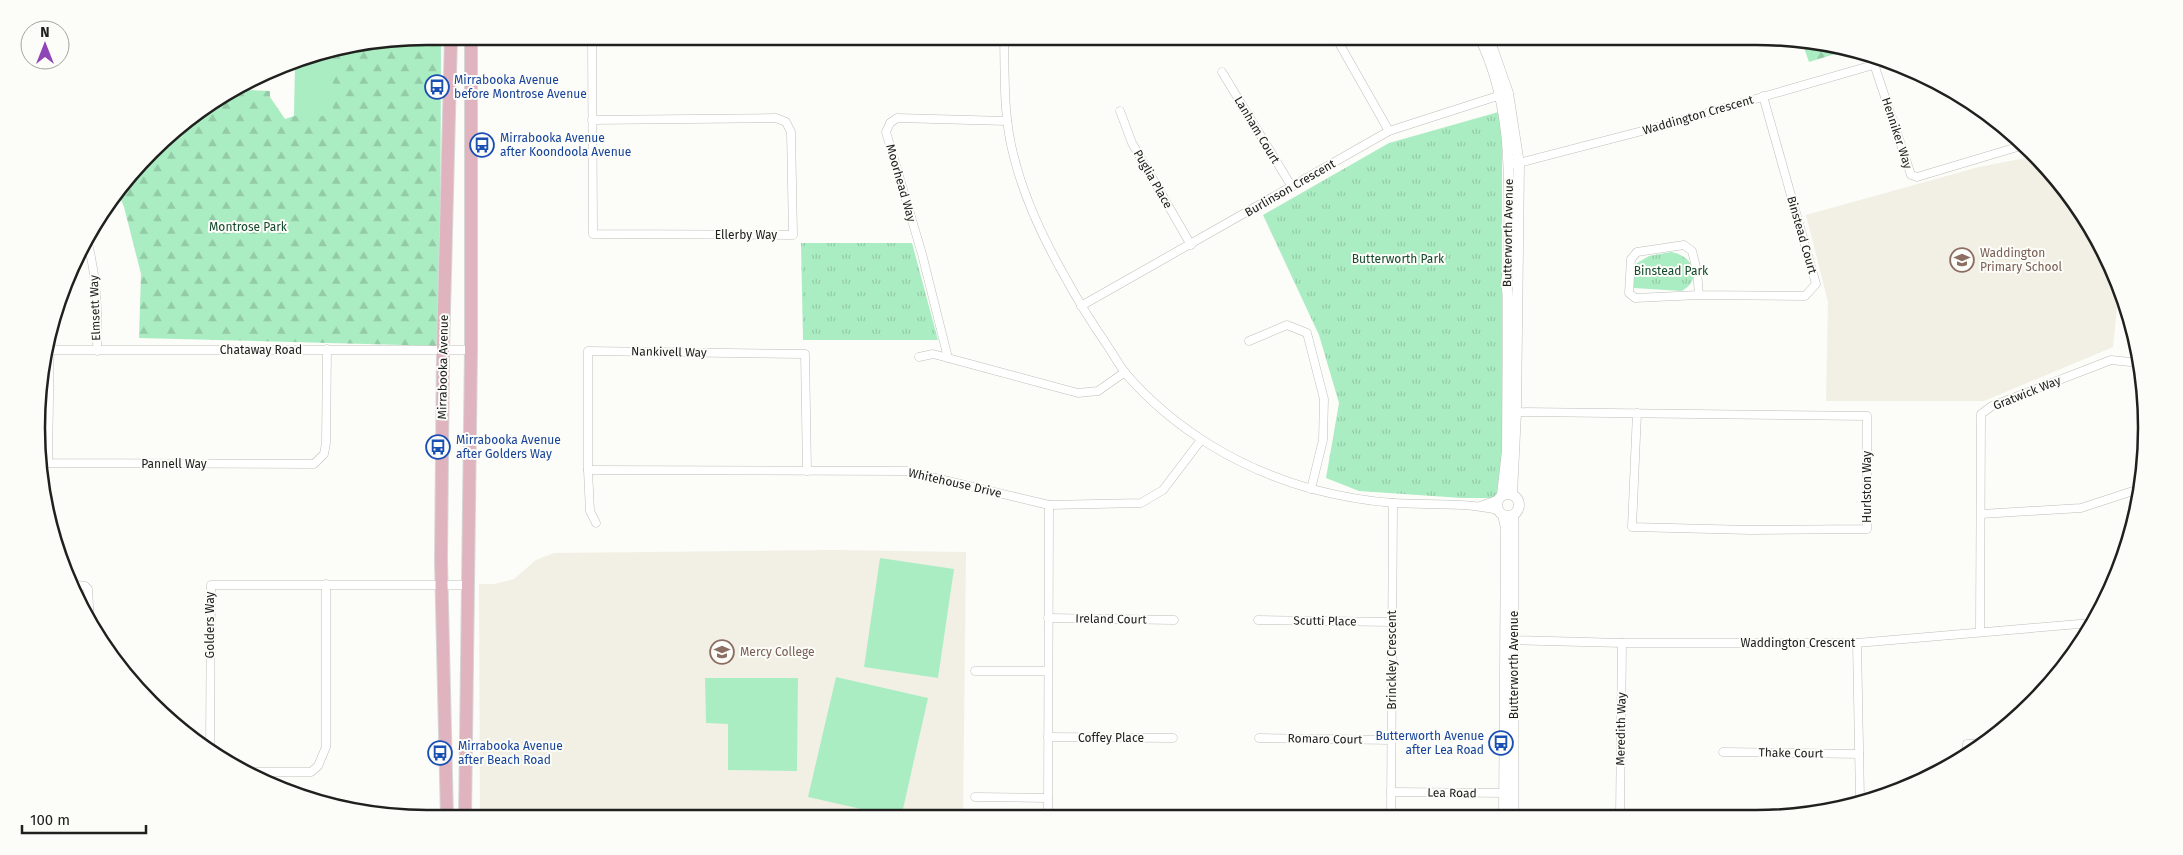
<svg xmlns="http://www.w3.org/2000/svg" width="2183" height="855" font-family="'Fira Sans',sans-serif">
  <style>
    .built { fill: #f2f0e5 }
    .forest { fill: url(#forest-firs) }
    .park { fill: url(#park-tufts) }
    .pitch { fill: #abedc3 }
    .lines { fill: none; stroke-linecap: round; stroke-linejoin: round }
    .minor-casing { stroke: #bebeba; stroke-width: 9 }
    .tertiary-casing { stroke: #bebeba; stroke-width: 11 }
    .primary-casing { stroke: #d7d7d7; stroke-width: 14 }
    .minor { stroke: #fff; stroke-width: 8 }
    .tertiary { stroke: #fff; stroke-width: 10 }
    .primary { stroke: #dfb4bf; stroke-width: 12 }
    .labels { text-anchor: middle; stroke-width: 4; stroke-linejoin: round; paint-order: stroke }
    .transit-label { font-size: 12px; fill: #164399; stroke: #fcfcf8; text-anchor: start }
    .street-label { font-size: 12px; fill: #20201f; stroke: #fcfcf8 }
    .park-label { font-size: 12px; fill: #144a2d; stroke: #fcfcf8 }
    .education-label { font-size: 12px; fill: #785e54; stroke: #fcfcf8; text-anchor: start }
    .rim { fill: none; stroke: #20201f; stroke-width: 2.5 }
  </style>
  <defs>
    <pattern id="forest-firs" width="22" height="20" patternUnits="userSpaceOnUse" patternTransform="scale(1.25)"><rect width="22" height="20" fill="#abedc3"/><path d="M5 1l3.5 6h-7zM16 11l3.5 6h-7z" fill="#93cba7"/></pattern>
    <pattern id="park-tufts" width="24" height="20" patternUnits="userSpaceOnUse" patternTransform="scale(1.25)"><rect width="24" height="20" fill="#abedc3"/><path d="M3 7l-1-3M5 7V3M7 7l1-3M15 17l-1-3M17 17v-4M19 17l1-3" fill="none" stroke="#93cba7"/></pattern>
  </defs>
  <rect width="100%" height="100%" fill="#fcfcf8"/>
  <g class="built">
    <polygon points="2035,156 2050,170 2094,232 2119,287 2113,347 1984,401 1826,401 1828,302 1806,215 1979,167"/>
    <polygon points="834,550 966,552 963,817 480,819 479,584 494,584 514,579 536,560 554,553"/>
  </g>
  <g class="forest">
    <polygon points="427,36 441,36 440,346 139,338 141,274 124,207 119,195 170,133 232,89 249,81 249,90 270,91 270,97 285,119 294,116 332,116 333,52"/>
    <polygon points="1802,42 1851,49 1809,62"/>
  </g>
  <g class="park">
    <polygon points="1502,111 1502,498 1462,498 1359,491 1326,478 1339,403 1319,335 1263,215 1389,143"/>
    <polygon points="801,243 912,243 938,340 803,340"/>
    <path d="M1671,252c14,2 29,15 20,31 -2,3 -6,6 -9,8l-48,-3 -1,-11 4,-14 12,-7z"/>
  </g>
  <g class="pitch">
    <polygon points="333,52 333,116 294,116 295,60 301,57"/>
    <polygon points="880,558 954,569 938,678 864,667"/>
    <polygon points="836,677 928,698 901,818 808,797"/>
    <polygon points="705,678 798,678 797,771 728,770 728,724 706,723"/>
  </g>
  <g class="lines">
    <g class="minor-casing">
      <g id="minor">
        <path d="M1004,36c1,40 -1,81 10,121 10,41 29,81 50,118 13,24 27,47 43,70 6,9 12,20 19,29 49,56 114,95 186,115 27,7 54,12 81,14 35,2 70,-1 105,7"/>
        <polyline points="1335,36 1389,131"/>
        <polyline points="1874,64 1911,175 1917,177 2024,145"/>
        <polyline points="1222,72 1292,187"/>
        <polyline points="1120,111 1132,143 1191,245"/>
        <polyline points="592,120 776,118 786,122 791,132 793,235 593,234 592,36"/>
        <polyline points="1007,121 897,118 890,123 886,132 922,254 948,358 1078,393 1098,391 1125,372"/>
        <polyline points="1515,164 1669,124 1887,61"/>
        <path d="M86,237c11,37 12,75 11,114"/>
        <polyline points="1699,295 1697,271 1692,251 1684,245 1637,252 1631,259 1629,293 1635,298 1699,295 1805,296 1816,284 1763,96"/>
        <polyline points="1081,306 1389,131 1504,94"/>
        <polyline points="50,331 48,463 314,464 324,454 326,443 327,349"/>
        <polyline points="1249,341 1287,325 1307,333 1324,399 1323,440 1311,489"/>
        <polyline points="51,350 471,350"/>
        <polyline points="919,357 933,354 948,358"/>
        <polyline points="1513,412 1867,416 1867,529 1750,530 1632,527 1637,413"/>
        <polyline points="588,470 906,471 1049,505 1141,503 1163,490 1201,440"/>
        <polyline points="1480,506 1497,500"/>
        <polyline points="1981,514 2081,508 2136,490 2140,487"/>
        <polyline points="596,523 590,511 588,470 588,351 805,354 807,471"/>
        <polyline points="70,584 85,586 88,589 90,622"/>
        <polyline points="1048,618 1174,620"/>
        <polyline points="1258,620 1393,622"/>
        <polyline points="1980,632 1981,414 1992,406 2111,360 2140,363"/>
        <polyline points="1510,640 1622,643 1857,643 2091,623"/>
        <polyline points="1857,643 1860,799"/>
        <polyline points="975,671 1048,671"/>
        <polyline points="1048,737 1173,738"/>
        <polyline points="1259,738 1392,740"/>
        <polyline points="210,751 211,585 468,585"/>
        <polyline points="1723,752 1859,754"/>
        <polyline points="1967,753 1967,744 1981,743"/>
        <polyline points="244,772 311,772 318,766 326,747 326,584"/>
        <polyline points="1391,792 1509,793"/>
        <polyline points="975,797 1048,798"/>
        <polyline points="1391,816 1393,503"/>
        <polyline points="1620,816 1622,643"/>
        <polyline points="1048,817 1049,505"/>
      </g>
    </g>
    <g class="tertiary-casing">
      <g id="tertiary">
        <path d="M1479,36c36,71 30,151 30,228l-3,18 2,16 -1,153 -5,44"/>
        <polyline points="1488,36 1508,93 1519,164 1516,412 1512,494"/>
        <circle cx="1508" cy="505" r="11"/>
        <polyline points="1503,515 1506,528 1504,816"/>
        <polyline points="1513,816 1513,515"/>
      </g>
    </g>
    <g class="primary-casing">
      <g id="primary">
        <polyline points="447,819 441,561 443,350 451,36"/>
        <polyline points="465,819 471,350 471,36"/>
      </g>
    </g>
    <use href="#minor" class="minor"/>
    <use href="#tertiary" class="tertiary"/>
    <use href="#primary" class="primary"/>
  </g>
  <defs>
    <g id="bus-ring" transform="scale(1.25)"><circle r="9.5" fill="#fcfcf8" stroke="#1a4fb4" stroke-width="1.5"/><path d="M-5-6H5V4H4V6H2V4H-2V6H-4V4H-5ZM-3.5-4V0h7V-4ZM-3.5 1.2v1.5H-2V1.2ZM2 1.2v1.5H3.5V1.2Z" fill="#1a4fb4"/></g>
    <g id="school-ring" transform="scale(1.25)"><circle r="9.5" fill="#fcfcf8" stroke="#8d6e63" stroke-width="1.5"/><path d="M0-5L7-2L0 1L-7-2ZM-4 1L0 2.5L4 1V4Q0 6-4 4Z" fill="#8d6e63"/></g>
  </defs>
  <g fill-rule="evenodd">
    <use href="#bus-ring" x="437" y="87"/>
    <use href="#bus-ring" x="482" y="145"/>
    <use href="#school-ring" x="1962" y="260"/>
    <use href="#bus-ring" x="438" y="447"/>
    <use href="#school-ring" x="722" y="652"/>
    <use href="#bus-ring" x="1501" y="743"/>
    <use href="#bus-ring" x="440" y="753"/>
  </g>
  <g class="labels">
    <g class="transit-label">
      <text x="454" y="84">Mirrabooka Avenue<tspan x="454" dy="14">before Montrose Avenue</tspan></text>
      <text x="500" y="142">Mirrabooka Avenue<tspan x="500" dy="14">after Koondoola Avenue</tspan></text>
      <text x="456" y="444">Mirrabooka Avenue<tspan x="456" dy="14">after Golders Way</tspan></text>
      <text x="1484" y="740" text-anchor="end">Butterworth Avenue<tspan x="1484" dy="14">after Lea Road</tspan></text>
      <text x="458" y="750">Mirrabooka Avenue<tspan x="458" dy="14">after Beach Road</tspan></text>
    </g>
    <g class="street-label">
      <text transform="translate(1698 115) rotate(-16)" y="4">Waddington Crescent</text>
      <text transform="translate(1257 130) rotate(59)" y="4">Lanham Court</text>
      <text transform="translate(1897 133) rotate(72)" y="4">Henniker Way</text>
      <text transform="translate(1153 179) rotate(60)" y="4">Puglia Place</text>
      <text transform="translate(901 183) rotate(74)" y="4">Moorhead Way</text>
      <text transform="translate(1290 188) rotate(-30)" y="4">Burlinson Crescent</text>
      <text transform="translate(1508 233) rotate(-89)" y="4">Butterworth Avenue</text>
      <text x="746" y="239">Ellerby Way</text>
      <text transform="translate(1802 235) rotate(74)" y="4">Binstead Court</text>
      <text transform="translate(95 308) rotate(-92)" y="4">Elmsett Way</text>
      <text x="261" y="354">Chataway Road</text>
      <text transform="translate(669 352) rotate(1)" y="4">Nankivell Way</text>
      <text transform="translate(443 367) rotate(-89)" y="4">Mirrabooka Avenue</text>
      <text transform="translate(2027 393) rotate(-22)" y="4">Gratwick Way</text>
      <text x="174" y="468">Pannell Way</text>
      <text transform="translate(955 483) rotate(13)" y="4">Whitehouse Drive</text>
      <text transform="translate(1867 487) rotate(-90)" y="4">Hurlston Way</text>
      <text transform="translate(1111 619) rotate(1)" y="4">Ireland Court</text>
      <text transform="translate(1325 621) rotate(1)" y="4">Scutti Place</text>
      <text transform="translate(210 625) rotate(-90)" y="4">Golders Way</text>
      <text x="1798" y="647">Waddington Crescent</text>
      <text transform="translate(1392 660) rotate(-90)" y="4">Brinckley Crescent</text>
      <text transform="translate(1514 665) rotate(-90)" y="4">Butterworth Avenue</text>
      <text transform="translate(1621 729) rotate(-89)" y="4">Meredith Way</text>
      <text x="1111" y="742">Coffey Place</text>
      <text transform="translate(1325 739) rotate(1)" y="4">Romaro Court</text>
      <text transform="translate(1791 753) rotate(1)" y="4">Thake Court</text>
      <text transform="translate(1452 793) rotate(1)" y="4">Lea Road</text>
    </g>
    <g class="park-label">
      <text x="248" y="231">Montrose Park</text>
      <text x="1398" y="263">Butterworth Park</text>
      <text x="1671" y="275">Binstead Park</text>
    </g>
    <g class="education-label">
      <text x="1980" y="257">Waddington<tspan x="1980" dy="14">Primary School</tspan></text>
      <text x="740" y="656">Mercy College</text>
    </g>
  </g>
  <path d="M0 0H2183V855H0ZM427 45H1756A382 382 0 0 1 2138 427V428A382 382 0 0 1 1756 810H427A382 382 0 0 1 45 428V427A382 382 0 0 1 427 45Z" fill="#fcfcf8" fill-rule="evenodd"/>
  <path class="rim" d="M427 45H1756A382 382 0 0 1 2138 427V428A382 382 0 0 1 1756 810H427A382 382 0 0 1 45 428V427A382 382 0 0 1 427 45Z"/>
  <g transform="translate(45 45)"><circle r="24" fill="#fcfcf8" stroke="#a4a4a1"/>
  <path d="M0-4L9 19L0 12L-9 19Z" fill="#8f45b7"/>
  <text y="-8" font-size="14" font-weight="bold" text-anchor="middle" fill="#20201f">N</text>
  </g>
  <path d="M22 825v8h124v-8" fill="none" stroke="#20201f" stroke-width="2.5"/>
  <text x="30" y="825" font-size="15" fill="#20201f" stroke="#fcfcf8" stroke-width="4" paint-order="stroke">100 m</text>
</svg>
